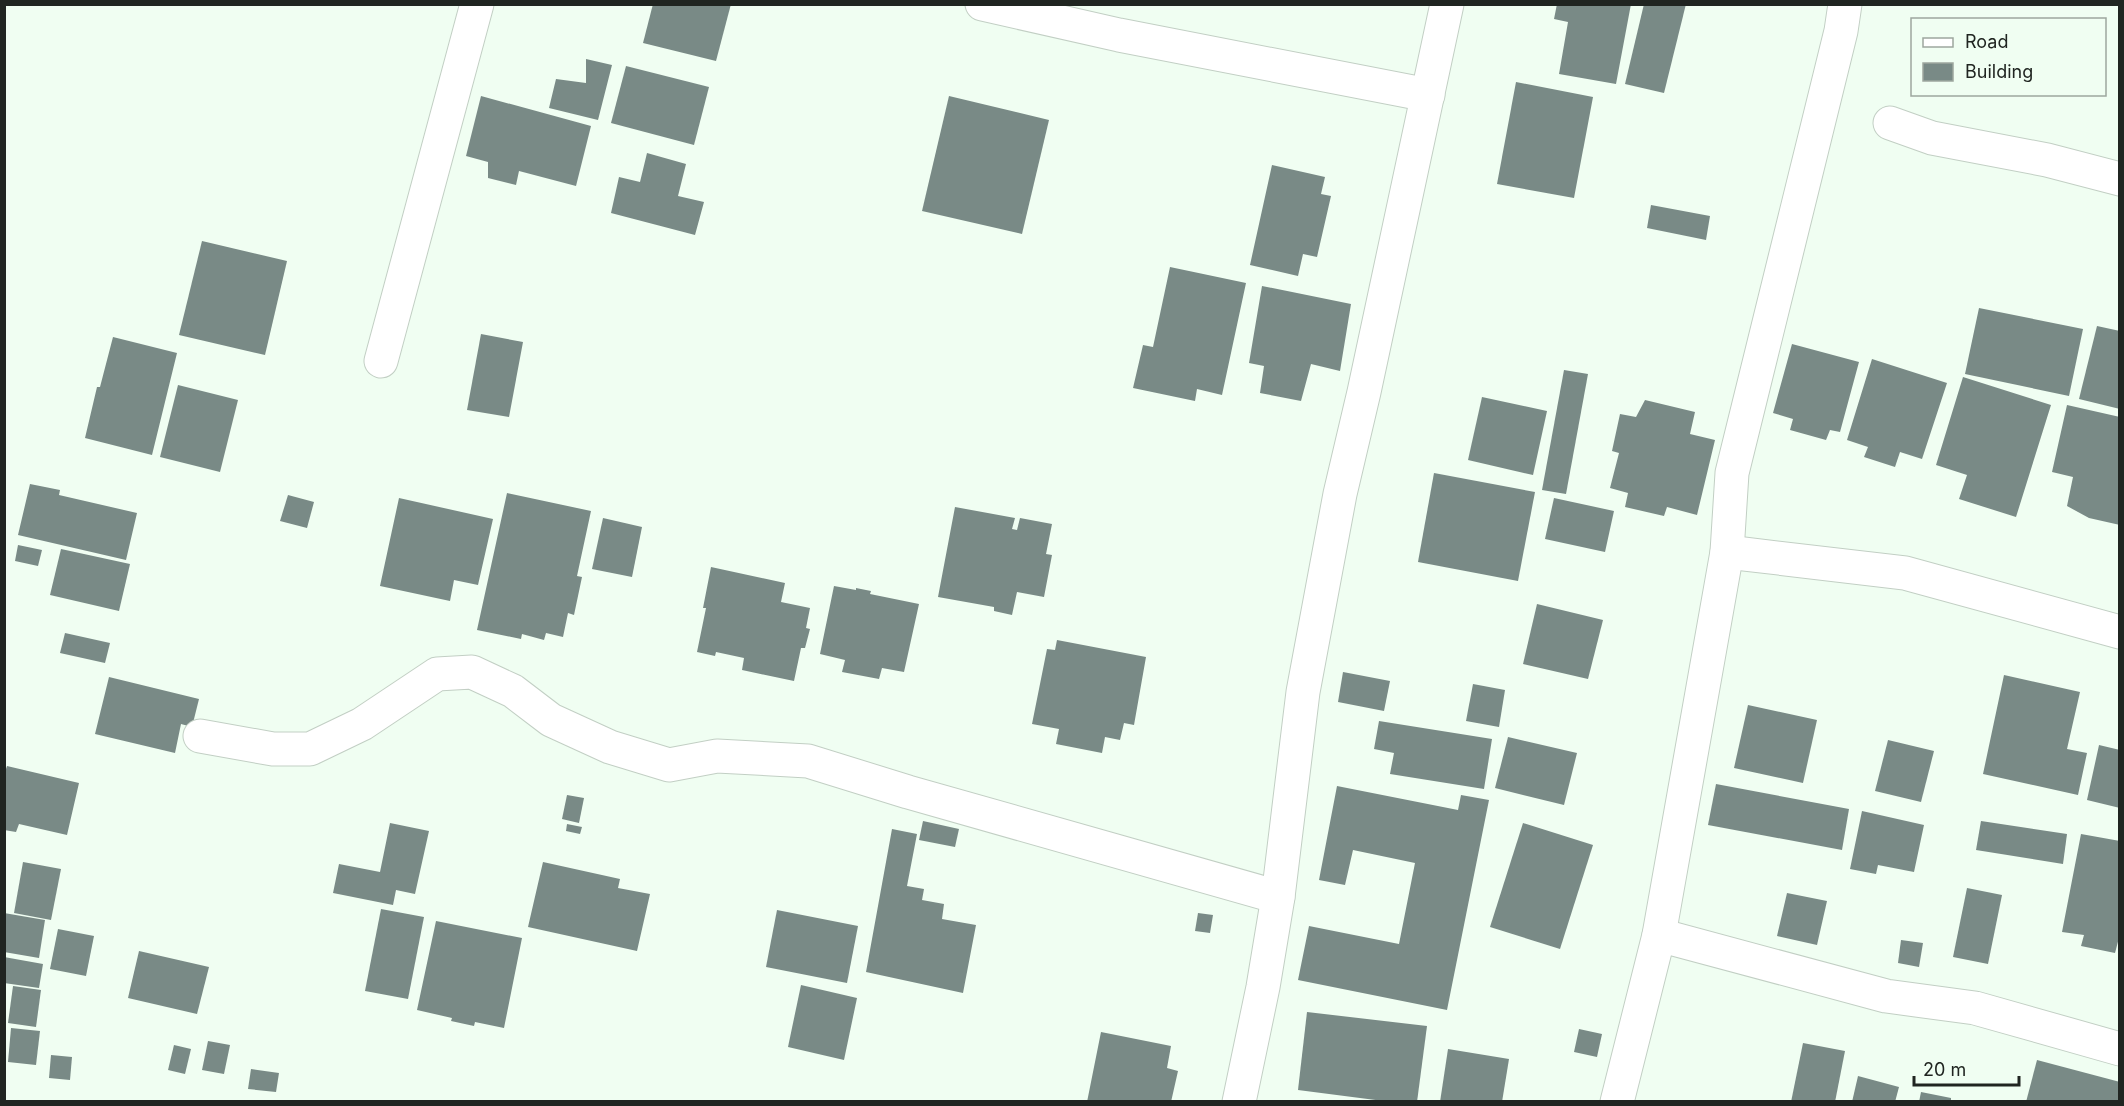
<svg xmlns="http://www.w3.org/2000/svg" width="2124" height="1106" font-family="Inter,sans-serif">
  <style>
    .building { fill: #798a86 }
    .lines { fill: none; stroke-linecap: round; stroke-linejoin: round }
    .minor-casing { stroke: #c2cfc4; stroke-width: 35 }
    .minor { stroke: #fff; stroke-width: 33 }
  </style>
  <rect width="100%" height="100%" fill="#f0fef2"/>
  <g class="building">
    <polygon points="653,4 731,4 716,61 643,43"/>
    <polygon points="1557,4 1631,4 1616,84 1559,74 1568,22 1554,19"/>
    <polygon points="1644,4 1686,4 1664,93 1625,84"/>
    <polygon points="586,59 612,65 598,120 549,108 556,79 586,83"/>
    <polygon points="626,66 709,87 694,145 611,123"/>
    <polygon points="1516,82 1593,97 1574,198 1497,184"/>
    <polygon points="481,96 591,126 576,186 519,171 516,185 488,178 488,162 466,156"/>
    <polygon points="949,96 1049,120 1022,234 922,211"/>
    <polygon points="647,153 686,164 678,196 704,202 695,235 611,213 619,177 640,182"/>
    <polygon points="1272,165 1325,177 1321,194 1331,196 1317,257 1303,254 1298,276 1250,265"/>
    <polygon points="1651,205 1710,216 1706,240 1647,228"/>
    <polygon points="202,241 287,261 265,355 179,335"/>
    <polygon points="1170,267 1246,283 1222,395 1197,389 1195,401 1133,388 1143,345 1153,347"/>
    <polygon points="1262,286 1351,304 1340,371 1311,364 1301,401 1260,393 1264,366 1249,363"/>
    <polygon points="1979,308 2083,329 2069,396 1965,374"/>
    <polygon points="2097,326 2120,331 2120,409 2079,399"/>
    <polygon points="481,334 523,342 509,417 467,410"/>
    <polygon points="113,337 177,353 152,455 85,438 97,387 100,387"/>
    <polygon points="1792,344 1859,362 1840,432 1830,430 1826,440 1790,430 1793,419 1773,413"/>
    <polygon points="1872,359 1947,383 1922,459 1900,452 1895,467 1864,457 1868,447 1847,440"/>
    <polygon points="1564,370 1588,374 1566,494 1542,490"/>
    <polygon points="1963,377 2051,405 2016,517 1959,499 1967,475 1936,465"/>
    <polygon points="178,385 238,400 220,472 160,457"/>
    <polygon points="1482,397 1547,411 1533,475 1468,460"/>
    <polygon points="1645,400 1695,412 1690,434 1715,440 1697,515 1667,507 1664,516 1625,507 1628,493 1610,488 1619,453 1612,451 1620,414 1636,417"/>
    <polygon points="2067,405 2120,417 2120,525 2089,518 2067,506 2073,477 2052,472"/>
    <polygon points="1434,473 1535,492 1518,581 1418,562"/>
    <polygon points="30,484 60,490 59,495 137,513 126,560 18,535"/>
    <polygon points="507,493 591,511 577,576 582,577 574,615 568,613 563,637 546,633 544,640 522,634 521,639 477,630"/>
    <polygon points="288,495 314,502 307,528 280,521"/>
    <polygon points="399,498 493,519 478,585 454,580 450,601 380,586"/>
    <polygon points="1554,498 1614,511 1605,552 1545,539"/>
    <polygon points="955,507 1015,518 1012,529 1017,530 1020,518 1052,524 1046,554 1052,555 1044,597 1017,592 1012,615 994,611 994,607 938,597"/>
    <polygon points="603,518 642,527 632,577 592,569"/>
    <polygon points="18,545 42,550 38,566 15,561"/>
    <polygon points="61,549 130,564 119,611 50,595"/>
    <polygon points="711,567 785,583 781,602 810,608 806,628 810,629 805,648 801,648 794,681 742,670 744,658 716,652 715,656 697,652 706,608 703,608"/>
    <polygon points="834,586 856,590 856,588 871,591 870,594 919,604 904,672 882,668 879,679 842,672 845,660 820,654"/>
    <polygon points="1537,604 1603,620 1588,679 1523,664"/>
    <polygon points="65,633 110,643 105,663 60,653"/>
    <polygon points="1057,640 1146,657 1134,725 1124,723 1120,740 1105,737 1102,753 1056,744 1059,729 1032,724 1047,649 1055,650"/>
    <polygon points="1343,672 1390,681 1384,711 1338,702"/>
    <polygon points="2004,675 2080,692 2067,749 2087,753 2078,795 1983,774"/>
    <polygon points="109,677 199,699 192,727 181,724 175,753 95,734"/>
    <polygon points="1473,684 1505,690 1499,727 1466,721"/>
    <polygon points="1748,705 1817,720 1803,783 1734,768"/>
    <polygon points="1379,721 1492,739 1484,789 1390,774 1394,753 1374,749"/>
    <polygon points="1508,737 1577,753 1564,805 1495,788"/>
    <polygon points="1888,740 1934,751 1921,802 1875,791"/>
    <polygon points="2099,745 2120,750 2120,808 2087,800"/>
    <polygon points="7,766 79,783 67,835 19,824 16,832 4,830 4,775"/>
    <polygon points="1716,784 1849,809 1842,850 1708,825"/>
    <polygon points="1337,786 1458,810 1461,795 1489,800 1447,1010 1298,980 1309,926 1399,944 1415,863 1353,850 1345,885 1319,880"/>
    <polygon points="567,795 584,798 579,823 562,819"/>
    <polygon points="1862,811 1924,825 1914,872 1878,865 1876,874 1850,869"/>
    <polygon points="923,821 959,829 955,847 919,840"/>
    <polygon points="1981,821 2067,834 2063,864 1976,850"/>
    <polygon points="390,823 429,831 415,894 396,890 393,905 333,893 339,864 380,872"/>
    <polygon points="1523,823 1593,845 1560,949 1490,927"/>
    <polygon points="567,824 582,827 580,834 566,831"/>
    <polygon points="892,829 917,834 907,886 924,889 922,900 944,904 942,919 976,925 963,993 866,972"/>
    <polygon points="2081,834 2120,841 2120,934 2115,953 2081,946 2084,935 2062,932"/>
    <polygon points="23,862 61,869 51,920 14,913"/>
    <polygon points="543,862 620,879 618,888 650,894 637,951 528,927"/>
    <polygon points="1967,888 2002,895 1988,964 1953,957"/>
    <polygon points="1787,893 1827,901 1817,945 1777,936"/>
    <polygon points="381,909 424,917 408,999 365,991"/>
    <polygon points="777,910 858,926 847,983 766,967"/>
    <polygon points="4,913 45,920 39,958 4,952"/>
    <polygon points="1198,913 1213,915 1210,933 1195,931"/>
    <polygon points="436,921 522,938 504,1028 475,1022 474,1026 451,1021 452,1018 417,1010"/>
    <polygon points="58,929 94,936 86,976 50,969"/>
    <polygon points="1901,940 1923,943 1919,967 1898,963"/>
    <polygon points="139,951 209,967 197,1014 128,998"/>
    <polygon points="4,957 43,964 39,988 4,983"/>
    <polygon points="801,985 857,998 844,1060 788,1047"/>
    <polygon points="13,986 41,990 36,1027 8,1023"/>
    <polygon points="1307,1012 1427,1026 1417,1102 1391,1102 1298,1090"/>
    <polygon points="11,1028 40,1031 36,1065 8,1062"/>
    <polygon points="1579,1029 1602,1034 1597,1057 1574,1052"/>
    <polygon points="1101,1032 1171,1046 1167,1068 1178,1071 1171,1102 1087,1102"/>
    <polygon points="208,1041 230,1045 224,1074 202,1070"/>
    <polygon points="1803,1043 1845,1051 1835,1102 1791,1102"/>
    <polygon points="174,1045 191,1049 185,1074 168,1070"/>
    <polygon points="1448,1049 1509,1059 1502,1102 1440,1102"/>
    <polygon points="51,1055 72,1057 70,1080 49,1078"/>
    <polygon points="2037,1060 2120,1082 2120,1102 2026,1102"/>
    <polygon points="251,1069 279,1073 276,1092 248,1089"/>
    <polygon points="1858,1076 1899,1087 1895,1102 1852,1102"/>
    <polygon points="1921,1092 1951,1098 1951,1102 1919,1102"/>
  </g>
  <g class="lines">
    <g class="minor-casing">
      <g id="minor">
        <polyline points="982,4 1119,35 1428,95"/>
        <polyline points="1890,123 1932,138 2047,160 2120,179"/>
        <polyline points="381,361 477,4"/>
        <polyline points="1727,552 1905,573 2120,632"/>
        <polyline points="200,736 273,749 310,749 362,724 437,674 472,672 513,691 551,720 610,747 669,765 717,756 808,761 908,792 1278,897"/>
        <polyline points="1659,935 1886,996 1975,1008 2120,1049"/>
        <polyline points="1239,1102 1263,987 1278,897 1303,692 1340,494 1364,392 1447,4"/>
        <polyline points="1617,1102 1659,935 1727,552 1732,473 1841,31 1845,4"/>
      </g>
    </g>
    <use href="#minor" class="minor"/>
  </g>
  <rect width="2124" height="1106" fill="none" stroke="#202521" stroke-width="12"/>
  <rect x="1911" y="18" width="195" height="78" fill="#f0fef2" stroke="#9da79e" stroke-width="1.5"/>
  <rect x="1923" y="38" width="30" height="9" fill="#ffffff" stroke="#9da79e" stroke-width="1.5"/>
  <text x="1965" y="48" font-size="18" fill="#202521">Road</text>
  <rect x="1923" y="63" width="30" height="18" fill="#798a86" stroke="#9da79e" stroke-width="1.5"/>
  <text x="1965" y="78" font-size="18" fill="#202521">Building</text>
  <path d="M1914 1076v9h105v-9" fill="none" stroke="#202521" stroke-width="3"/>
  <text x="1923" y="1076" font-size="18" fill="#202521" stroke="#f0fef2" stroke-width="4.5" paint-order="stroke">20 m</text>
</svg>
